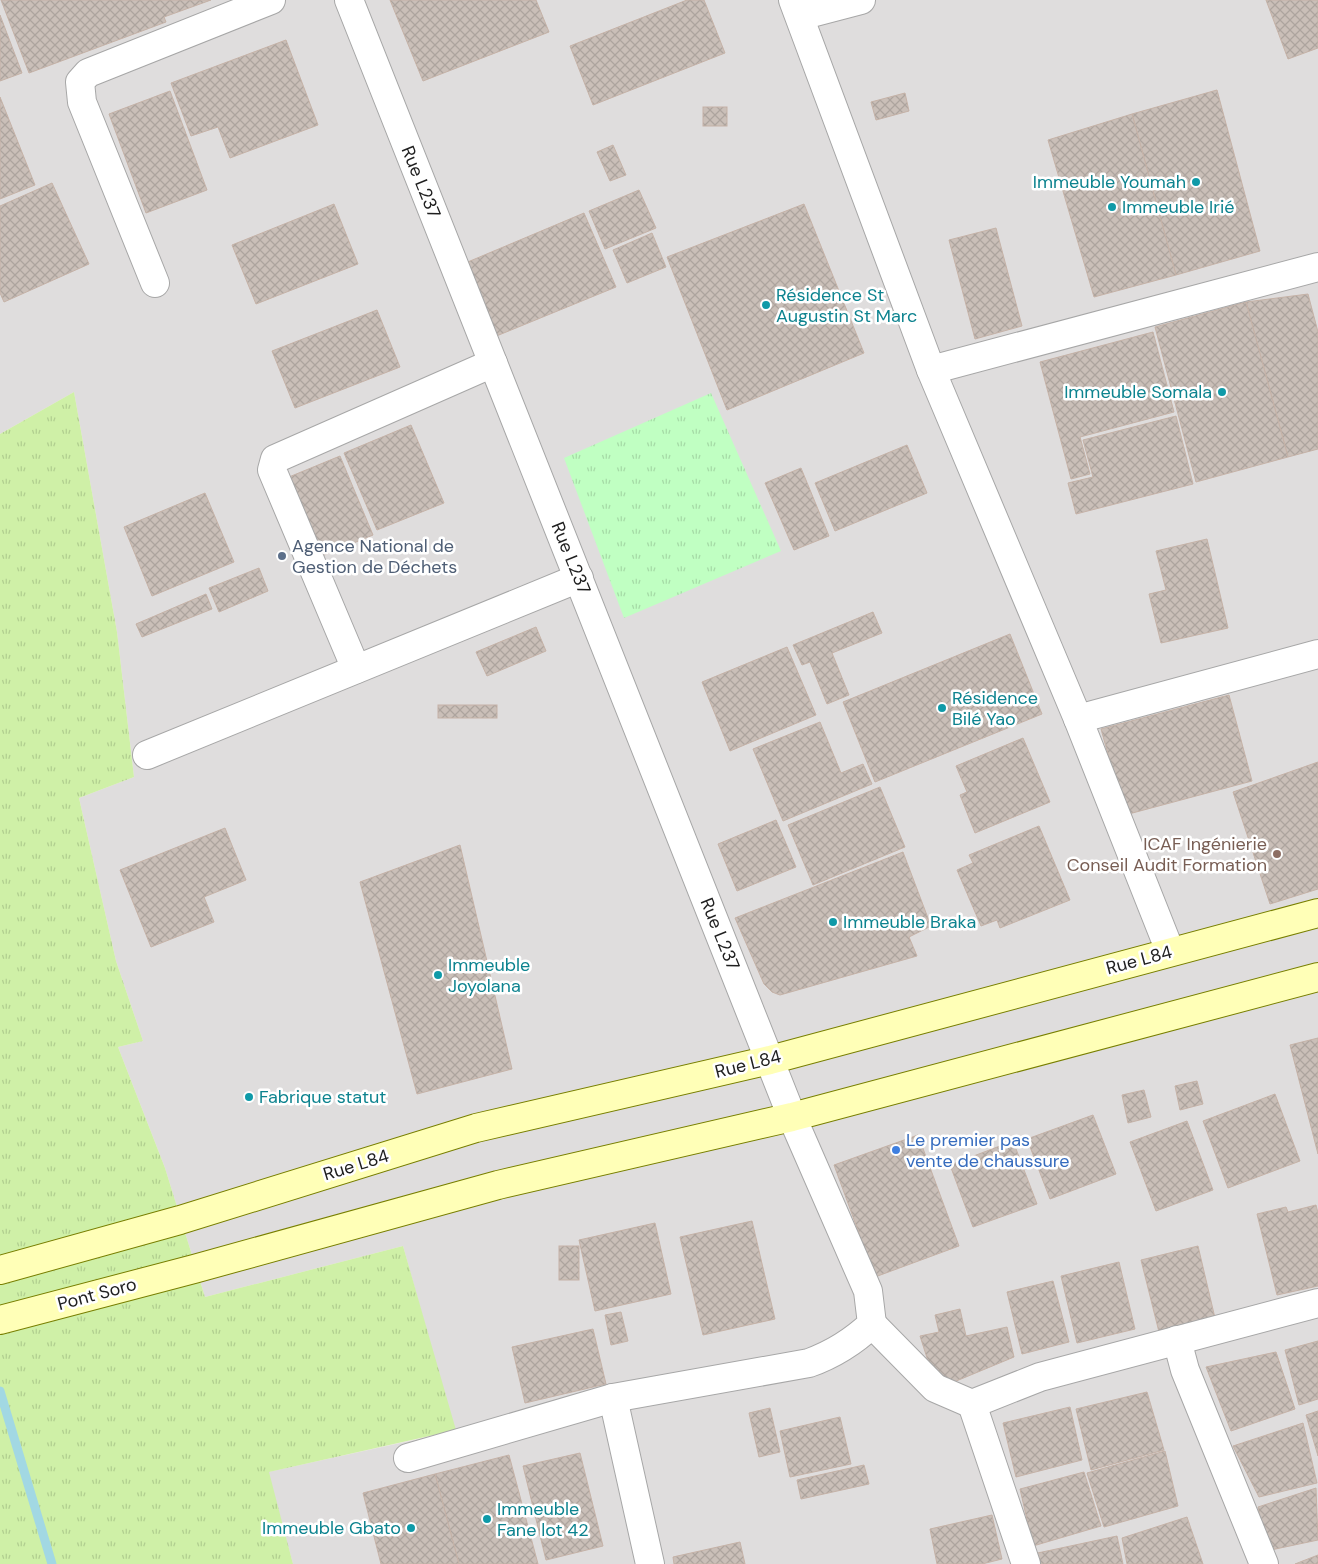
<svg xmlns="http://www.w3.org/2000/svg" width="1318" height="1564" font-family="'DM Sans',sans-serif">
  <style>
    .residential { fill: #dfdddd }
    .grass { fill: url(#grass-tufts) }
    .park { fill: url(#park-tufts) }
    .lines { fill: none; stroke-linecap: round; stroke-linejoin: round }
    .stream { stroke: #a2d8e3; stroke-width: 9 }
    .building { fill: url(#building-cross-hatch); stroke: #c5b2a7 }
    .minor-casing { stroke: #a7a7a7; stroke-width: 30 }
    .tertiary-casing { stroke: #a7a7a7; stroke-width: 30 }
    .secondary-casing { stroke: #787f00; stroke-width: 30 }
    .minor { stroke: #fff; stroke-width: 28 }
    .tertiary { stroke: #fff; stroke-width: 28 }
    .secondary { stroke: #ffffb7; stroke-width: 28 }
    .culture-dot { fill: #0f9aa8; stroke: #fff; stroke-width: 2 }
    .service-dot { fill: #5c6f8a; stroke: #fff; stroke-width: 2 }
    .education-dot { fill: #8d6e63; stroke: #fff; stroke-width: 2 }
    .shop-dot { fill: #3f7fe0; stroke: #fff; stroke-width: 2 }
    .labels { text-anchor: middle; stroke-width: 5; stroke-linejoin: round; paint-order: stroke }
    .street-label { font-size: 18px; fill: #202020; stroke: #fff }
    .culture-label { font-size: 18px; fill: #0d838f; stroke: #fff; text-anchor: start }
    .service-label { font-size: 18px; fill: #4e5e75; stroke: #fff; text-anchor: start }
    .education-label { font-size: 18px; fill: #785e54; stroke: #fff; text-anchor: end }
    .shop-label { font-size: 18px; fill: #366cbe; stroke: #fff; text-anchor: start }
  </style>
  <defs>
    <pattern id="grass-tufts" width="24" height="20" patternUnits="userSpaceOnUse" patternTransform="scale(1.25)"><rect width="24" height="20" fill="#cff0a7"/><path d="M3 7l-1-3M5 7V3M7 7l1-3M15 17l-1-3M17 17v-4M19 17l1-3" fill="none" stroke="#b1ce8f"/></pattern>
    <pattern id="park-tufts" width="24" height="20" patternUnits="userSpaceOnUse" patternTransform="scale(1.25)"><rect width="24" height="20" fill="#c0ffc2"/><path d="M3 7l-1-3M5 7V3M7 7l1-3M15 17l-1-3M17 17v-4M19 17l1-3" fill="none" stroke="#a5daa6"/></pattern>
    <pattern id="building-cross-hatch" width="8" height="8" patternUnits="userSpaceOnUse" patternTransform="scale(1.25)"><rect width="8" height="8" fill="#cabfb8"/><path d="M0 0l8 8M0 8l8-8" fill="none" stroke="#ada49e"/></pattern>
  </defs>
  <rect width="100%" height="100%" fill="#f2ede6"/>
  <polygon class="residential" points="0,0 1318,0 1318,1564 293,1564 268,1472 455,1431 403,1246 205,1297 165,1168 118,1047 143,1041 116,961 79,798 134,777 117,632 74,392 0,434"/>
  <polygon class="grass" points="74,392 117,632 134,777 79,798 116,961 143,1041 118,1047 165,1168 205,1297 403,1246 456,1430 269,1472 293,1564 0,1564 0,434"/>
  <polygon class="park" points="711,393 781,551 624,618 564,458"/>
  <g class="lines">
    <polyline class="stream" points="0,1391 52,1564"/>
  </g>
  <g class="building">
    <polygon points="1,0 211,0 164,17 166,22 29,73"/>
    <polygon points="390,0 536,0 549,32 423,81"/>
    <polygon points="687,0 704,0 725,53 593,105 570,46"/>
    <polygon points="1266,0 1318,0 1318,48 1288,59"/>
    <polygon points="0,15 22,73 0,81"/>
    <polygon points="286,40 318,125 230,158 218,127 191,136 171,83"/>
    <polygon points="1217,90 1260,251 1176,275 1132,114"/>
    <polygon points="170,91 207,190 146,213 109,114"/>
    <polygon points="905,93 909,111 876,120 871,102"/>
    <polygon points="0,97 35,185 0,199"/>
    <rect x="703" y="107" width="24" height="19"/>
    <polygon points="1132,114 1176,275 1094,297 1048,140"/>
    <polygon points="613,145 626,175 610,181 597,152"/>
    <polygon points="52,183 89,264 4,302 0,293 0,206"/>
    <polygon points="639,190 656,228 605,249 589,211"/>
    <polygon points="334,204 358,264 256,304 232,245"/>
    <polygon points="804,204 864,353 727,410 667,257"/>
    <polygon points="584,213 616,287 494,337 463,264"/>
    <polygon points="996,228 1022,326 975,339 949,240"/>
    <polygon points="652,233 666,267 627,283 613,250"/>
    <polygon points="1308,294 1318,332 1318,449 1288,457 1246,302"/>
    <polygon points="1246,302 1288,457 1196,482 1155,327"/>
    <polygon points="377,310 400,367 295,408 272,351"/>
    <polygon points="1153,332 1174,412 1080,437 1090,474 1071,479 1040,362"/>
    <polygon points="1176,416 1193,484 1076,514 1068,483 1093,477 1083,440"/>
    <polygon points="411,425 444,503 377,530 344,453"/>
    <polygon points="907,445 927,493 835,531 815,483"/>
    <polygon points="340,456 373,535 322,556 289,477"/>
    <polygon points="801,468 829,536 794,550 765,483"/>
    <polygon points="205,493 234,562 152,596 124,527"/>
    <polygon points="1207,539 1228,628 1161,643 1149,594 1166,590 1156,551"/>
    <polygon points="259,568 268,591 219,612 209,588"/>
    <polygon points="206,594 212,609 142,637 136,624"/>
    <polygon points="873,612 882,633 832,653 849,695 827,704 810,662 802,665 793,645"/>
    <polygon points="536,627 546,651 487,676 476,652"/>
    <polygon points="1010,634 1042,714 875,782 843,702"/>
    <polygon points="787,647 816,715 730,751 702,682"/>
    <polygon points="1229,695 1252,781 1125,815 1101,729"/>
    <rect x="438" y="705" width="59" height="13"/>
    <polygon points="820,722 841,773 863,764 872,784 783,821 753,749"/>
    <polygon points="1023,738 1050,802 975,833 960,795 967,792 956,766"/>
    <polygon points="1318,762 1318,889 1270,904 1233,792"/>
    <polygon points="880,787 905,847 813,885 788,825"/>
    <polygon points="776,820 796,867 737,891 718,844"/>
    <polygon points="1039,826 1070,900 1000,928 997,920 981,926 957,870 973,863 969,855"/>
    <polygon points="225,828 246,880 204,897 214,922 151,947 120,870"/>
    <polygon points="460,845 512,1069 417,1094 360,882"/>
    <polygon points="903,852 931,926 909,937 917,956 780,995 772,992 764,984 735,918"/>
    <polygon points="1318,1038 1318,1154 1290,1045"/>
    <polygon points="1197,1081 1203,1104 1180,1110 1175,1086"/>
    <polygon points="1144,1090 1151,1117 1128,1123 1122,1095"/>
    <polygon points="1275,1094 1300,1161 1228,1188 1203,1121"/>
    <polygon points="1093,1115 1116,1174 1050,1199 1027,1139"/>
    <polygon points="1187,1121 1213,1190 1156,1211 1130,1142"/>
    <polygon points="918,1135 959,1246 875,1277 834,1165"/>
    <polygon points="1013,1141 1037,1204 973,1227 950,1165"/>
    <polygon points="1316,1205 1318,1213 1318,1286 1277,1295 1257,1214 1286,1207 1288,1212"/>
    <polygon points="752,1221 775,1319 703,1335 680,1237"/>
    <polygon points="655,1223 671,1294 595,1311 579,1240"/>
    <rect x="559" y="1246" width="20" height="34"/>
    <polygon points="1198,1246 1215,1318 1159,1332 1141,1260"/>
    <polygon points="1119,1262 1135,1329 1077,1343 1061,1276"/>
    <polygon points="1053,1281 1069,1342 1022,1354 1007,1292"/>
    <polygon points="960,1309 966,1336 1007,1327 1014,1357 937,1389 920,1336 939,1332 935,1315"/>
    <polygon points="621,1312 628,1341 611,1345 605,1315"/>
    <polygon points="593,1329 606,1384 525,1403 512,1347"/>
    <polygon points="1318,1341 1318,1399 1299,1405 1285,1350"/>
    <polygon points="1276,1352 1295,1409 1231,1431 1206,1367"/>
    <polygon points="1147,1392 1164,1450 1091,1470 1076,1409"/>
    <polygon points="1070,1407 1082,1460 1016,1477 1003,1423"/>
    <polygon points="770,1408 780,1452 759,1457 749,1413"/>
    <polygon points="1318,1411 1318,1456 1306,1415"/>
    <polygon points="840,1417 851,1464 790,1477 780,1431"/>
    <polygon points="1303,1423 1317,1483 1259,1497 1233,1446"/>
    <polygon points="1165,1451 1178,1506 1104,1527 1087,1473"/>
    <polygon points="580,1453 603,1546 546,1560 523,1466"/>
    <polygon points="509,1455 538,1564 459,1564 435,1474"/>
    <polygon points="864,1465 869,1484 801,1499 797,1480"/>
    <polygon points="1084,1472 1101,1526 1033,1546 1020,1489"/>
    <polygon points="435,1474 459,1564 381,1564 363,1493"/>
    <polygon points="1316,1488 1318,1540 1266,1551 1258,1507"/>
    <polygon points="992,1515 1002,1559 982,1564 937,1564 930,1529"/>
    <polygon points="1187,1517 1203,1564 1127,1564 1122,1538"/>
    <polygon points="1117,1536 1123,1564 1036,1564 1033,1554"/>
    <polygon points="740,1542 745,1564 674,1564 673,1557"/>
    <polygon points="1318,1555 1318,1564 1295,1564"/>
  </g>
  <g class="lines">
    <g class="minor-casing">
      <g id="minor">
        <polyline points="793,0 931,370 1078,719 1170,951"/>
        <polyline points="800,16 861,0"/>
        <polyline points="155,283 82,102 80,82 88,73 271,0"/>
        <polyline points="931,370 1318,267"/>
        <polyline points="356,669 272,470 275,459 493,363"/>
        <polyline points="1078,719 1318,654"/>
        <polyline points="147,755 579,578"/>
        <polyline points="872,1324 935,1388 972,1404 1040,1377 1318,1303"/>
        <polyline points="1177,1340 1185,1370 1264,1564"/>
        <polyline points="613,1398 650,1564"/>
        <polyline points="972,1404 1026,1564"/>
        <path d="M408,1458l205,-60 196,-35c25,-9 44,-21 63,-39l-4,-33 -76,-174"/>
      </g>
    </g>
    <g class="tertiary-casing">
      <polyline id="tertiary" points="349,0 792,1117"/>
    </g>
    <g class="secondary-casing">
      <g id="secondary">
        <polyline points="0,1270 180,1220 476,1128 770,1060 1318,913"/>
        <polyline points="0,1320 194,1269 498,1185 792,1117 1318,977"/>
      </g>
    </g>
    <use href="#minor" class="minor"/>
    <use href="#tertiary" class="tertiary"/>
    <use href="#secondary" class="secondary"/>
  </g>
  <g class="culture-dot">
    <circle cx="1196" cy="182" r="5"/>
    <circle cx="1112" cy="207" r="5"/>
    <circle cx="766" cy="305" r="5"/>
    <circle cx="1222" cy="392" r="5"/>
    <circle cx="942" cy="708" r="5"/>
    <circle cx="833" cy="922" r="5"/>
    <circle cx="438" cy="975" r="5"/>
    <circle cx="249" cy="1097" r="5"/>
    <circle cx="487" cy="1519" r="5"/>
    <circle cx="411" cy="1528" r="5"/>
  </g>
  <circle class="service-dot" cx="282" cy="556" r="5"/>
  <circle class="education-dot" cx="1277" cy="854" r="5"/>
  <circle class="shop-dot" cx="896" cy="1150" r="5"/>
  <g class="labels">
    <g class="street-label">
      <text transform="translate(421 182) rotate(68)" y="6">Rue L237</text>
      <text transform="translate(571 558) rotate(68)" y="6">Rue L237</text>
      <text transform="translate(720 934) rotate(68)" y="6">Rue L237</text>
      <text transform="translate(1139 960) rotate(-15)" y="6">Rue L84</text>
      <text transform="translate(748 1064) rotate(-14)" y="6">Rue L84</text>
      <text transform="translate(356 1165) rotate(-17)" y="6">Rue L84</text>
      <text transform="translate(97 1294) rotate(-15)" y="6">Pont Soro</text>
    </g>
    <g class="culture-label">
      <text x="1186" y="188" text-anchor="end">Immeuble Youmah</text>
      <text x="1122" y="213">Immeuble Irié</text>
      <text x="776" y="301">Résidence St<tspan x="776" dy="21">Augustin St Marc</tspan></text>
      <text x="1212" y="398" text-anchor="end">Immeuble Somala</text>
      <text x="952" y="704">Résidence<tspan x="952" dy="21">Bilé Yao</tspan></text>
      <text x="843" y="928">Immeuble Braka</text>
      <text x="448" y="971">Immeuble<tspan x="448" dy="21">Joyolana</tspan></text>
      <text x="259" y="1103">Fabrique statut</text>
      <text x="497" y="1515">Immeuble<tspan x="497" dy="21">Fane lot 42</tspan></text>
      <text x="401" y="1534" text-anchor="end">Immeuble Gbato</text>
    </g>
    <g class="service-label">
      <text x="292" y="552">Agence National de<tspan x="292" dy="21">Gestion de Déchets</tspan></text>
    </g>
    <g class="education-label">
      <text x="1267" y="850">ICAF Ingénierie<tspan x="1267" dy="21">Conseil Audit Formation</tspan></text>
    </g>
    <g class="shop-label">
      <text x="906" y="1146">Le premier pas<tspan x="906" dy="21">vente de chaussure</tspan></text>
    </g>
  </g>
</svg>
